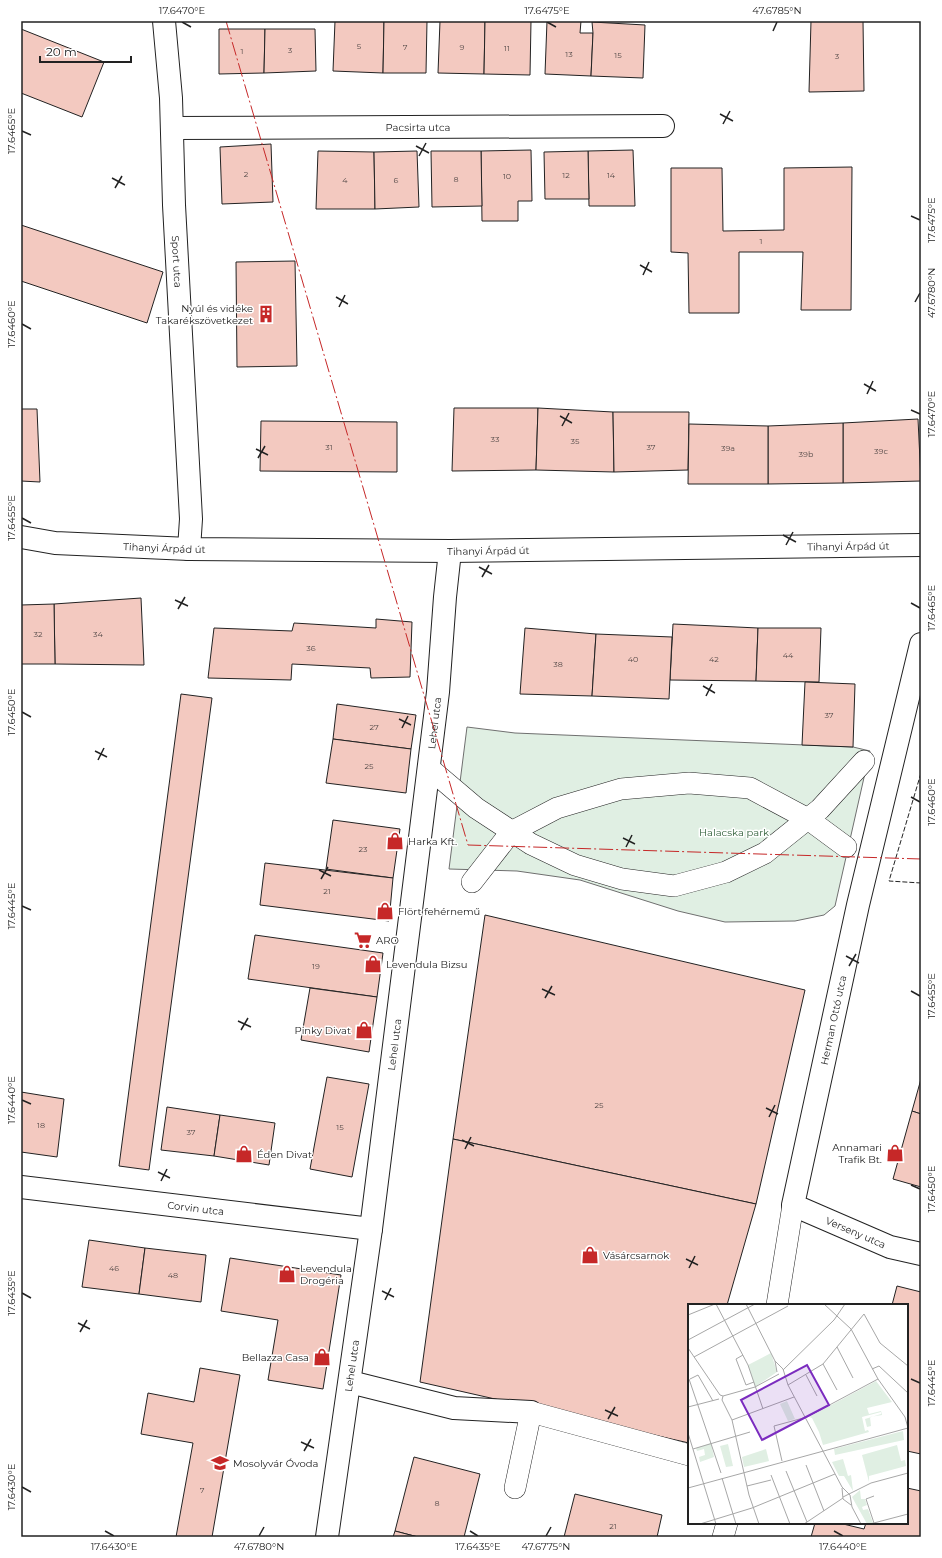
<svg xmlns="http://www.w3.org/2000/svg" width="942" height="1558" font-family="Montserrat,sans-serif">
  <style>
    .green { fill: #e0efe3; stroke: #6f6f6f }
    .building { fill: #f3c9c0; stroke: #222 }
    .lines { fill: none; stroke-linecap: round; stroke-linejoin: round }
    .pedestrian-casing { stroke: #222; stroke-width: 22 }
    .minor-casing { stroke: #222; stroke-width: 24 }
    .tertiary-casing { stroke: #222; stroke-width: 24 }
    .pedestrian { stroke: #fff; stroke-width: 21 }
    .minor { stroke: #fff; stroke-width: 22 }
    .tertiary { stroke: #fff; stroke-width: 22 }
    .fence { stroke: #222; stroke-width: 1; stroke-dasharray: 5 2; stroke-linecap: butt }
    .power { stroke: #c62828; stroke-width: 1; stroke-dasharray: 14 3 2 3; stroke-linecap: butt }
    .ticks { fill: none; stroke: #222; stroke-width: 1.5 }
    .labels { text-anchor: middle; stroke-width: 3; stroke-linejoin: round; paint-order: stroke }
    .number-label { font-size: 8px; fill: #564c4a }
    .street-label { font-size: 10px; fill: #222; stroke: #fff }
    .poi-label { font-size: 10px; fill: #222; stroke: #fff; text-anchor: start }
    .park-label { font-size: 10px; fill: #2f5e38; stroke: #fff }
    .inset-road { fill: none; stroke: #a7a7a7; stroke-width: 1 }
    .view { fill: #7b2cbf; fill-opacity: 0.15; stroke: #7b2cbf; stroke-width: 2 }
    .inset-edge { fill: none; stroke: #222; stroke-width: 2 }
    .neatline { fill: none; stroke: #222; stroke-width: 1.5 }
    .ticks-label { font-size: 10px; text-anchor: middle; fill: #222 }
  </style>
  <rect width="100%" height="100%" fill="#fff"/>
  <polygon class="green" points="467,727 515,733 853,747 870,751 835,906 824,915 795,921 725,922 678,911 580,880 517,871 449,869"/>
  <g class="building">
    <polygon points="335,21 384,21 383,73 333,71"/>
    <polygon points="384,21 427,21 426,73 383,73"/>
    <polygon points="440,21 485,21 484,74 438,73"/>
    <polygon points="485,21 531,21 530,75 484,74"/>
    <polygon points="547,21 581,21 580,33 593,33 591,76 545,74"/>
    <polygon points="811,21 863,21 864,91 809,92"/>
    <polygon points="592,22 645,25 643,78 591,76 593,33"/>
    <polygon points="21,29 104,62 82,117 21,93"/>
    <polygon points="219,29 265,29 264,73 219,74"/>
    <polygon points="265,29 315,29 316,71 264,73"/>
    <polygon points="271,144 273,202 222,204 220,147"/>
    <polygon points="531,150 532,201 518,201 518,221 482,221 481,151"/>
    <polygon points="633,150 635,206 589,206 588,151"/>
    <polygon points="318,151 374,152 375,209 316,209"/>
    <polygon points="417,151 419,207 375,209 374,152"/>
    <polygon points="431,151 481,151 482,206 432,207"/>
    <polygon points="588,151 589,199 545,199 544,152"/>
    <polygon points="852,167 851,310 801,310 803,252 739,252 739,313 689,313 688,253 671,252 671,168 722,168 723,231 784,230 784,168"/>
    <polygon points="21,225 163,272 147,323 21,281"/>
    <polygon points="295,261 297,366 237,367 236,262"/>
    <polygon points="454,408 538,408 536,470 452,471"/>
    <polygon points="538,408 613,412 614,472 536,470"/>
    <polygon points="21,409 37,409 40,482 21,481"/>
    <polygon points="613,412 689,412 688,470 614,472"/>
    <polygon points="918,419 921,481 843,483 843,423"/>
    <polygon points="261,421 397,422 397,472 260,471"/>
    <polygon points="843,423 843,483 768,484 768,426"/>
    <polygon points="689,424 768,426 768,484 688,484"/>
    <polygon points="141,598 144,665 55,664 54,604"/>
    <polygon points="54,604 55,664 21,664 21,605"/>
    <polygon points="376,619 412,622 410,677 371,678 370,668 292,664 291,680 208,678 214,628 292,631 294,623 376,628"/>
    <polygon points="673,624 758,628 756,681 670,680"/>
    <polygon points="525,628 596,634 592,696 520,694"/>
    <polygon points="758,628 821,628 819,682 756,681"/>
    <polygon points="596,634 672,637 669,699 592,696"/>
    <polygon points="805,682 855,684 853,747 802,745"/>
    <polygon points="181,694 212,698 149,1170 119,1166"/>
    <polygon points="337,704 416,715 411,749 333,739"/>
    <polygon points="333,739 411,749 406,793 326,783"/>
    <polygon points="333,820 400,829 393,878 326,869"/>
    <polygon points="265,863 393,878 389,921 260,905"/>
    <polygon points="485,915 805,990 756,1204 453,1139"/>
    <polygon points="255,935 383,953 377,997 248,979"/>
    <polygon points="310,988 377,997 369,1052 301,1040"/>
    <polygon points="327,1077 369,1084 352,1177 310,1169"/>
    <polygon points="921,1079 921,1114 912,1111"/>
    <polygon points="21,1092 64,1099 57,1157 21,1152"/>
    <polygon points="167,1107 220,1115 214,1156 161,1150"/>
    <polygon points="912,1111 921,1114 921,1187 893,1179"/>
    <polygon points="220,1115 275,1123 269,1165 214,1156"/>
    <polygon points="453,1139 756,1204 727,1305 689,1305 689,1443 420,1382"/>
    <polygon points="89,1240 145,1248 139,1294 82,1287"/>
    <polygon points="145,1248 206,1255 201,1302 139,1294"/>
    <polygon points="230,1258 341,1275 323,1389 268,1380 278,1320 221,1311"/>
    <polygon points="897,1286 921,1292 921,1454 907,1451 907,1305 892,1305"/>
    <polygon points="200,1368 240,1375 212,1537 176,1537 193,1443 141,1434 148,1393 194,1402"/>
    <polygon points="414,1457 480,1474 464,1537 418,1537 395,1531"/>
    <polygon points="907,1488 921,1491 921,1537 811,1537 815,1523 839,1523 864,1529 866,1523 907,1523"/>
    <polygon points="575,1494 662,1515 657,1537 564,1537"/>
    <polygon points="395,1531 418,1537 393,1537"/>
  </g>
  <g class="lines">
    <g class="pedestrian-casing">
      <g id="pedestrian">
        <polyline points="429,768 476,808 531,844 575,865 622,879 674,886 726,872 765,853 820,809 864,761"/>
        <polyline points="472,882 511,832 557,808 621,789 689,783 750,788 808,819 846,847"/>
        <polyline points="777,1305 793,1205"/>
        <polyline points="515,1488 531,1412 689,1455"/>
        <polyline points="723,1537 727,1523"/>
      </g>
    </g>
    <g class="minor-casing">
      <g id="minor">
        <path id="s1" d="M164,21l7,77 3,107 17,314 -2,30"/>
        <path id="s2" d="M172,128l491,-2"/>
        <path id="s3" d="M921,644l-63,261 -65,300 97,42 31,7"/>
        <path id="s4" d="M21,1187l350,42"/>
        <polyline points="350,1382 454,1408 531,1412"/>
        <path id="s5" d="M327,1537l44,-308 43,-343 24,-194 7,-95 5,-46"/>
      </g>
    </g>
    <g class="tertiary-casing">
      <g id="tertiary">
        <path id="s6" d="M21,537l34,6 134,6 261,2 471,-6"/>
      </g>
    </g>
    <use href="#pedestrian" class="pedestrian"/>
    <use href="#minor" class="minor"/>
    <use href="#tertiary" class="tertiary"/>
    <polyline class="fence" points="921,773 889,881 921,883"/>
    <polyline class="power" points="226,21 468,845 921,859"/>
  </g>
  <path class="ticks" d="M182,22l9,5M547,22l9,5M773,31l4,-9M720,114l13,7M723,124l7,-13M22,131l9,4M416,146l13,7M419,156l7,-13M112,178l13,7M115,188l7,-12M911,216l9,4M640,265l12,7M643,275l6,-13M336,297l12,7M915,302l5,-9M339,307l6,-12M22,324l9,5M864,384l12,7M867,394l6,-13M911,410l9,4M560,416l12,7M562,426l7,-13M256,449l12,6M258,458l7,-12M22,518l9,5M783,535l13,7M786,545l7,-13M479,567l13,7M482,577l7,-12M175,600l13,6M911,603l9,5M178,609l7,-12M703,686l12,7M706,696l6,-12M22,712l9,5M399,719l12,6M402,728l6,-12M95,751l12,6M98,760l6,-12M911,797l9,5M623,838l12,6M626,847l6,-12M319,870l12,6M321,879l7,-12M22,906l9,4M846,956l13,7M849,966l7,-12M542,989l13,6M911,991l9,5M545,998l7,-12M238,1021l13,6M241,1030l7,-12M22,1100l9,4M766,1108l12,6M769,1117l6,-12M462,1140l12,6M465,1149l6,-12M158,1172l12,6M161,1181l6,-12M911,1185l9,4M686,1259l12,6M689,1268l6,-12M382,1291l12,6M22,1293l9,5M385,1300l6,-12M78,1323l12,6M80,1332l7,-12M911,1379l9,4M605,1410l13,6M608,1419l7,-12M301,1442l13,6M304,1451l7,-12M22,1487l9,5M105,1531l9,5M470,1531l8,5M834,1531l9,5M259,1536l5,-9M546,1536l5,-9"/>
  <defs>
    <g id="building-bare" transform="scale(1.38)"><path d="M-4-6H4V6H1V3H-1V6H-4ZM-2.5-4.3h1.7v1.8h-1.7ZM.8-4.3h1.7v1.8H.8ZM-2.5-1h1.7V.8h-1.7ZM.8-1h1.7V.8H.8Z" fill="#c62828" stroke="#fff" stroke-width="2.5" paint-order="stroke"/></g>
    <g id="shop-bare" transform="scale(1.38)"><path d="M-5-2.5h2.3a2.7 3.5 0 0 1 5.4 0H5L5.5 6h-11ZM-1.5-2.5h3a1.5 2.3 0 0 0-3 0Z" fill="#c62828" stroke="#fff" stroke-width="2.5" paint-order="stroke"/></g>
    <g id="supermarket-bare" transform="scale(1.38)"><path d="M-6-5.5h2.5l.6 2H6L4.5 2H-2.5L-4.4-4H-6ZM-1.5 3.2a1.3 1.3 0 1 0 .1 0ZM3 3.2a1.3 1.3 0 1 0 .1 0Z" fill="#c62828" stroke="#fff" stroke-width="2.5" paint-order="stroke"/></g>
    <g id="school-bare" transform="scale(1.38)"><path d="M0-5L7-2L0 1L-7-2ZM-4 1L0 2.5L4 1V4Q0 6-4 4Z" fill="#c62828" stroke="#fff" stroke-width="2.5" paint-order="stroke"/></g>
  </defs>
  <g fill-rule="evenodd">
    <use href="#building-bare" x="266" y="314"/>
    <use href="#shop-bare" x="395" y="841"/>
    <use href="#shop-bare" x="385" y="911"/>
    <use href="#supermarket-bare" x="363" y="940"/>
    <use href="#shop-bare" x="373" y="964"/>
    <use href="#shop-bare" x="364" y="1030"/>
    <use href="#shop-bare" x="895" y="1153"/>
    <use href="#shop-bare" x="244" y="1154"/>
    <use href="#shop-bare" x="590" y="1255"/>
    <use href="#shop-bare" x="287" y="1274"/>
    <use href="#shop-bare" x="322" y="1357"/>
    <use href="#school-bare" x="220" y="1463"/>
  </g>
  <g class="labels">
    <g class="number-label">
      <text x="359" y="49">5</text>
      <text x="405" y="50">7</text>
      <text x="462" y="50">9</text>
      <text x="507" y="51">11</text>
      <text x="290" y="53">3</text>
      <text x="242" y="54">1</text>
      <text x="569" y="57">13</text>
      <text x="618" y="58">15</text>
      <text x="837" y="59">3</text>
      <text x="246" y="177">2</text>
      <text x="566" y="178">12</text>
      <text x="611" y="178">14</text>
      <text x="507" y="179">10</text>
      <text x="456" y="182">8</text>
      <text x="345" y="183">4</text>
      <text x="396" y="183">6</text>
      <text x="761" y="244">1</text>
      <text x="495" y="442">33</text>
      <text x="575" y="444">35</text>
      <text x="329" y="450">31</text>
      <text x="651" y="450">37</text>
      <text x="728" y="451">39a</text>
      <text x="881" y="454">39c</text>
      <text x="806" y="457">39b</text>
      <text x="38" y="637">32</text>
      <text x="98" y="637">34</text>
      <text x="311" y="651">36</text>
      <text x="788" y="658">44</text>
      <text x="633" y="662">40</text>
      <text x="714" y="662">42</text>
      <text x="558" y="667">38</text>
      <text x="829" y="718">37</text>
      <text x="374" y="730">27</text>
      <text x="369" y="769">25</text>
      <text x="363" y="852">23</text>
      <text x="327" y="894">21</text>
      <text x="316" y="969">19</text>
      <text x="599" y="1108">25</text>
      <text x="41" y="1128">18</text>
      <text x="340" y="1130">15</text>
      <text x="191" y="1135">37</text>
      <text x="114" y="1271">46</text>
      <text x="173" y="1278">48</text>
      <text x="202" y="1493">7</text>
      <text x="437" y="1506">8</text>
      <text x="613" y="1529">21</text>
    </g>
    <g class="street-label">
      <text dy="4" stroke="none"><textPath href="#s2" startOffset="246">Pacsirta utca</textPath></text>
      <text dy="4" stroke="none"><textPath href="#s1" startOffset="241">Sport utca</textPath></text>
      <text dy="4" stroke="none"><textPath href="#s6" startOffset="828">Tihanyi Árpád út</textPath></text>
      <text dy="4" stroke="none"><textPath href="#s6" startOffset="144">Tihanyi Árpád út</textPath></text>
      <text dy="4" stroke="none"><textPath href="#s6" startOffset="468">Tihanyi Árpád út</textPath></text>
      <text dy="4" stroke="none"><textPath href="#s5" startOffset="821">Lehel utca</textPath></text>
      <text transform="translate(833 1020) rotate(-78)" y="4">Herman Ottó utca</text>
      <text dy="4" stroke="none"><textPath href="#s5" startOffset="497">Lehel utca</textPath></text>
      <text dy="4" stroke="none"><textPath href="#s4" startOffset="176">Corvin utca</textPath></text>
      <text dy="4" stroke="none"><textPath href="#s3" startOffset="644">Verseny utca</textPath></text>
      <text dy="4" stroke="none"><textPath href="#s5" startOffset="173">Lehel utca</textPath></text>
    </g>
    <g class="poi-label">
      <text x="253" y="312" text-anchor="end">Nyúl és vidéke<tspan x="253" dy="12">Takarékszövetkezet</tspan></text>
      <text x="408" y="845">Harka Kft.</text>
      <text x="398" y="915">Flört fehérnemű</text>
      <text x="376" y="944">ARO</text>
      <text x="386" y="968">Levendula Bizsu</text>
      <text x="351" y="1034" text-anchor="end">Pinky Divat</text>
      <text x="882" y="1151" text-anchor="end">Annamari<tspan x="882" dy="12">Trafik Bt.</tspan></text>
      <text x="257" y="1158">Éden Divat</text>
      <text x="603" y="1259">Vásárcsarnok</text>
      <text x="300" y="1272">Levendula<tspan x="300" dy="12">Drogéria</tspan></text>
      <text x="309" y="1361" text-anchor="end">Bellazza Casa</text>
      <text x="233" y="1467">Mosolyvár Óvoda</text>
    </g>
    <g class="park-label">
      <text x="734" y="836">Halacska park</text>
    </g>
  </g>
  <g transform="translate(688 1304)">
    <rect width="220" height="220" fill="#fff"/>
    <path d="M83,49l6,19 -22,15 -7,-22zM188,77l16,21 -25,6 2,6 12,-3 1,4 -12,2 1,9 -4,1 -2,-8 16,-5v-2l-19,5 3,14 3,-1 1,2 -46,13 -4,-13 -7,-14 -3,-1zM99,97l8,18 -7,2 -8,-17zM215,127l1,9 -69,15 -1,-6zM23,139l3,14 -14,5 -1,-5 6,-2 -1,-6 -7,2 -1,-3zM40,140l5,22 -7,1 -6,-21zM209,141l4,16 4,-1 1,6 -37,10v6l-7,-27zM78,145l3,12 -25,6 -2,-10zM155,155l5,17 3,-1 2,16 -9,-15h-5l-7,-14zM172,186l1,9h4l2,6 -5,2 1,3 5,-1 5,14 -6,1 -15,-27z" fill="#e0efe3"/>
    <path class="inset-road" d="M28,0l32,61 15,44M58,0l29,57 2,11M136,0l27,25 27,50 27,38 3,11M0,11l27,-11M0,36l67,-36M149,43l16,31M0,44l32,47 3,1 -1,4 10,20 17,75 10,29M55,51l-7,4 10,26 8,-3M6,53l94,-51M87,57l8,8 5,16 54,102 8,8 2,12 9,17M135,60l14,26M184,65l7,-3 29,27M95,66l51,-50 11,-16M118,71l11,21M1,75l32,94M2,75l8,-4 15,26M100,81l35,-21 41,-50 16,29 28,23M35,92l32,-9 24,-13M0,103l31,-8M44,116l62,-23M0,129l28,91M5,145l57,-17M94,157l-8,-35 33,-9 71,-38M118,161l18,46M98,167l21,51M83,171l19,49M34,174l14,46M59,182l24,-6M0,184l220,-60M154,184l1,11 8,6M186,192l-8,3 8,24M155,193l28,-14 37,-10M12,220l52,-16 83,-34M116,220l39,-26M182,220l38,-10"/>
    <path class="view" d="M119,61l22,40 -67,35 -21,-40z"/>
    <rect width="220" height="220" class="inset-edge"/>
  </g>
  <rect width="942" height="1558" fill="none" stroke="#ffffff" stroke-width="44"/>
  <path d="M40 56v6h91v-6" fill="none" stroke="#222222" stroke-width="2"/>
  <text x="46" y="56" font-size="12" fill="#222222" stroke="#ffffff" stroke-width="3" paint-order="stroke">20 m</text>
  <rect x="22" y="22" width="898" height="1514" class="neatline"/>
  <g class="ticks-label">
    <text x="182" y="14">17.6470°E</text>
    <text x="547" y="14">17.6475°E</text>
    <text x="777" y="14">47.6785°N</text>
    <text transform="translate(11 131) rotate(-90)" y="4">17.6465°E</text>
    <text transform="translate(931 220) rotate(-90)" y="4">17.6475°E</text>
    <text transform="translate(931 293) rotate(-90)" y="4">47.6780°N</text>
    <text transform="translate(11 324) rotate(-90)" y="4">17.6460°E</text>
    <text transform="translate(931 414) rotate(-90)" y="4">17.6470°E</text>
    <text transform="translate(11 518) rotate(-90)" y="4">17.6455°E</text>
    <text transform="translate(931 608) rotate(-90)" y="4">17.6465°E</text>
    <text transform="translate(11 712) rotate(-90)" y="4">17.6450°E</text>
    <text transform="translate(931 802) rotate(-90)" y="4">17.6460°E</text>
    <text transform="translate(11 906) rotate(-90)" y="4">17.6445°E</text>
    <text transform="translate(931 996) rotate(-90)" y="4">17.6455°E</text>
    <text transform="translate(11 1100) rotate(-90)" y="4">17.6440°E</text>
    <text transform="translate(931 1189) rotate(-90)" y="4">17.6450°E</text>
    <text transform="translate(11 1293) rotate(-90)" y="4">17.6435°E</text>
    <text transform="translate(931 1383) rotate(-90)" y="4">17.6445°E</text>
    <text transform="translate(11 1487) rotate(-90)" y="4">17.6430°E</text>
    <text x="114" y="1550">17.6430°E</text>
    <text x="259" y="1550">47.6780°N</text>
    <text x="478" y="1550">17.6435°E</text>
    <text x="546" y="1550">47.6775°N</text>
    <text x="843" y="1550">17.6440°E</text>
  </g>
</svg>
